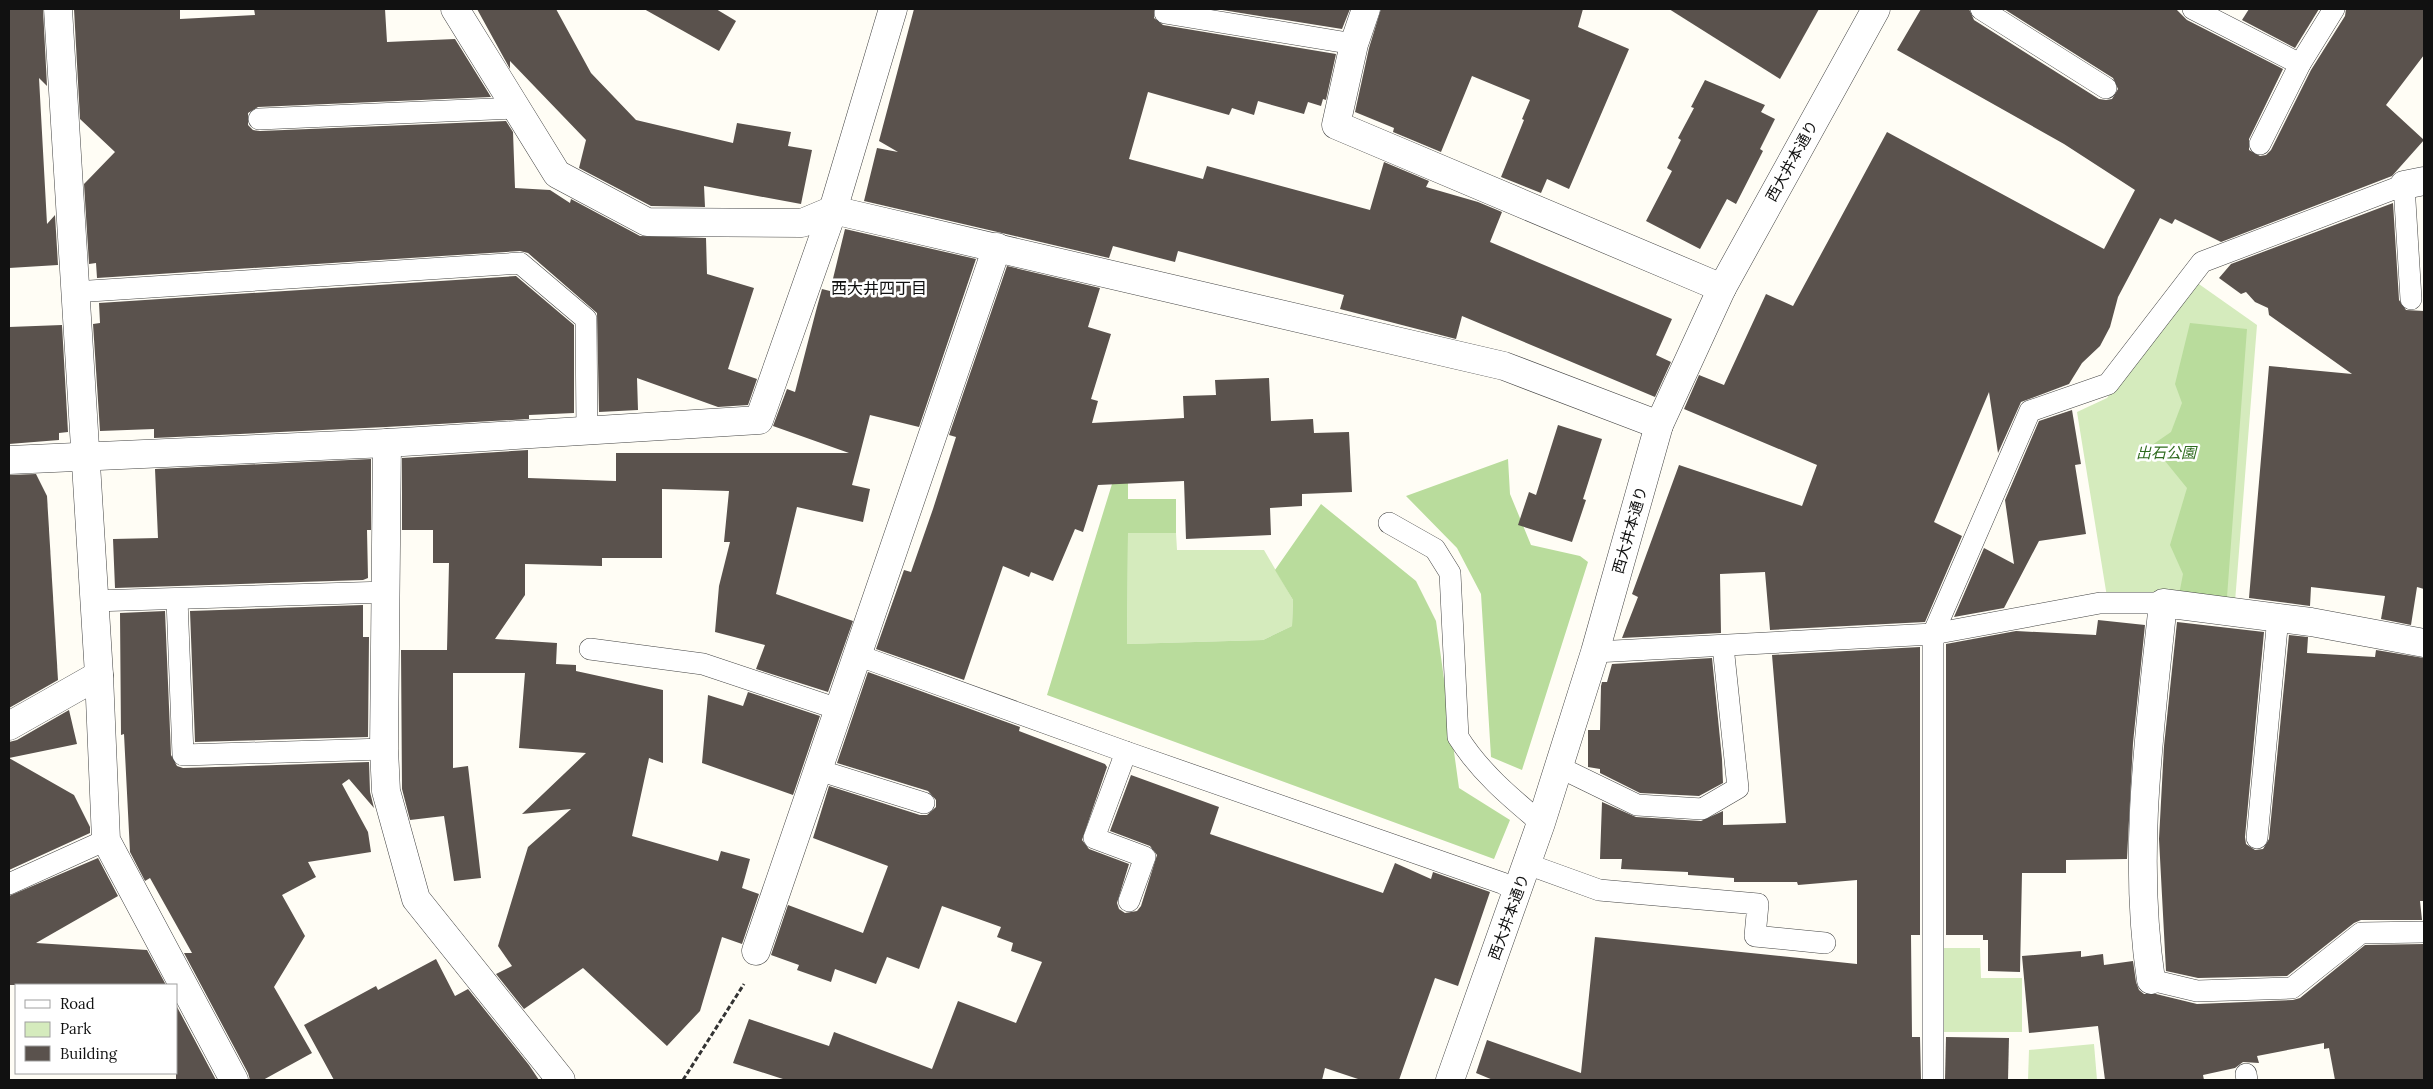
<svg xmlns="http://www.w3.org/2000/svg" width="2433" height="1089" font-family="Lora,'Noto Sans JP',serif">
  <style>
    .green { fill: #d5ebbd }
    .forest { fill: #b9dc9c }
    .building { fill: #5a524d }
    .lines { fill: none; stroke-linecap: round; stroke-linejoin: round }
    .service-casing { stroke: #444; stroke-width: 22 }
    .minor-casing { stroke: #444; stroke-width: 29 }
    .tertiary-casing { stroke: #444; stroke-width: 29 }
    .path { stroke: #333; stroke-width: 3; stroke-dasharray: 5 2.5; stroke-linecap: butt }
    .service { stroke: #fff; stroke-width: 21 }
    .minor { stroke: #fff; stroke-width: 28 }
    .tertiary { stroke: #fff; stroke-width: 28 }
    .labels { text-anchor: middle; stroke-width: 5; stroke-linejoin: round; paint-order: stroke }
    .street-label { font-size: 15px; fill: #111; stroke: #fff }
    .park-label { font-size: 15px; font-style: italic; fill: #2f6b1f; stroke: #fff }
    .neighbourhood-label { font-size: 16px; fill: #111; stroke: #fff }
  </style>
  <rect width="100%" height="100%" fill="#fffdf5"/>
  <g class="green">
    <polygon points="2196,282 2257,325 2235,602 2107,597 2077,412 2107,398"/>
    <polygon points="1128,533 1176,533 1177,550 1264,550 1293,600 1292,626 1263,640 1127,644"/>
    <polygon points="1939,948 1980,948 1981,978 2022,978 2022,1032 1939,1032"/>
    <polygon points="2094,1044 2097,1080 2028,1080 2029,1050"/>
  </g>
  <g class="forest">
    <polygon points="2190,323 2247,329 2227,597 2178,600 2183,574 2170,545 2187,488 2152,445 2171,432 2182,403 2175,384"/>
    <polygon points="1128,432 1128,499 1176,499 1176,533 1128,533 1127,644 1263,640 1292,626 1293,600 1275,570 1321,504 1416,581 1436,621 1459,788 1510,820 1494,859 1047,695"/>
    <polygon points="1508,459 1510,494 1531,545 1580,556 1588,562 1522,770 1491,757 1481,594 1457,548 1406,496"/>
  </g>
  <g class="building">
    <polygon points="9,9 43,9 47,86 39,78 47,224 55,215 58,265 9,268"/>
    <polygon points="74,9 180,9 180,19 255,15 254,9 385,9 387,42 455,39 491,97 258,107 248,113 248,125 253,130 260,131 506,121 513,132 515,188 550,190 570,203 571,199 640,236 706,238 707,274 754,288 728,369 757,379 748,405 718,407 637,378 638,410 599,412 597,313 528,253 520,251 97,278 96,263 89,264 84,184 115,152 80,119"/>
    <polygon points="477,9 556,9 591,73 636,120 733,143 737,123 791,132 788,146 812,150 801,204 704,186 705,207 651,206 579,168 586,140 510,61 510,69"/>
    <polygon points="644,9 716,9 736,21 719,51"/>
    <polygon points="914,9 1154,9 1154,18 1163,25 1336,54 1326,100 1323,99 1321,106 1308,102 1304,114 1258,101 1254,115 1232,108 1229,115 1148,92 1129,159 1203,179 1207,166 1370,210 1384,162 1429,181 1426,187 1478,202 1502,212 1490,242 1672,319 1656,355 1671,362 1655,397 1462,316 1456,339 1340,309 1344,295 1178,251 1175,262 1113,246 1109,258 864,201 877,148 898,152 879,141"/>
    <polygon points="1216,9 1350,9 1342,29"/>
    <polygon points="1381,9 1583,9 1578,27 1629,49 1569,189 1547,179 1541,193 1501,177 1524,120 1522,119 1530,100 1472,76 1441,152 1393,132 1394,128 1355,112 1369,48"/>
    <polygon points="1669,9 1819,9 1780,79"/>
    <polygon points="1921,9 1969,9 1974,20 2099,99 2106,100 2112,99 2118,89 2113,78 2004,9 2176,9 2187,20 2283,69 2249,139 2249,150 2260,156 2266,155 2271,150 2311,70 2345,16 2346,9 2424,9 2424,55 2386,105 2424,140 2392,176 2221,242 2175,219 2172,224 2160,218 2118,297 2110,327 2100,346 2082,363 2069,384 2021,402 1998,453 1989,392 1934,522 1962,536 1925,622 1770,630 1765,572 1720,574 1721,633 1622,638 1638,597 1632,594 1679,465 1802,506 1817,465 1684,409 1699,375 1724,385 1766,294 1793,306 1887,132 2104,249 2135,190 2064,144 1897,50"/>
    <polygon points="2249,9 2319,9 2295,48 2242,20"/>
    <polygon points="1705,80 1765,105 1761,112 1775,119 1760,149 1763,151 1736,204 1727,199 1700,249 1646,221 1672,171 1667,168 1681,140 1678,138 1694,108 1691,107"/>
    <polygon points="2393,203 2399,300 2406,310 2424,311 2424,589 2417,587 2411,625 2381,619 2385,596 2311,587 2310,606 2249,598 2269,366 2352,374 2269,315 2268,308 2255,302 2246,292 2241,294 2219,278 2231,264"/>
    <polygon points="845,229 976,259 919,427 870,415 852,485 870,489 863,522 797,507 776,594 853,621 828,692 756,669 765,645 715,632 719,586 730,542 724,542 729,491 662,489 662,558 602,558 602,566 525,564 525,595 495,639 557,643 556,664 576,665 576,671 663,690 663,763 649,758 632,836 718,861 721,851 750,859 742,888 759,894 742,944 722,937 700,1011 667,1046 583,968 524,1009 496,974 512,966 498,946 528,847 571,809 522,814 586,753 519,748 525,673 453,673 453,768 468,766 481,878 454,881 444,816 410,820 402,789 401,650 447,650 449,563 433,563 433,530 402,530 402,458 528,450 528,478 616,481 616,453 849,453 773,426 787,389 795,392 817,307 822,289 830,291"/>
    <polygon points="1007,266 1100,288 1088,327 1111,334 1091,399 1098,401 1092,423 1184,418 1183,396 1216,395 1215,380 1269,378 1271,421 1313,419 1314,433 1349,432 1352,492 1302,494 1302,506 1270,508 1271,535 1186,539 1184,481 1098,485 1083,532 1075,529 1053,581 1031,572 1029,577 1003,566 964,680 876,649 904,570 911,572 933,509 956,437 949,435"/>
    <polygon points="516,276 574,325 574,413 529,415 529,419 386,427 154,438 154,429 100,431 93,324 100,323 99,303"/>
    <polygon points="62,325 68,432 59,433 59,440 9,444 9,327"/>
    <polygon points="2072,410 2081,464 2075,465 2086,534 2039,541 2004,608 1954,617 1984,548 2014,564 2005,500 2039,421"/>
    <polygon points="1558,425 1602,439 1583,499 1586,500 1572,542 1518,525 1529,492 1536,495"/>
    <polygon points="371,459 371,530 367,530 368,578 363,580 115,588 113,539 158,538 155,469"/>
    <polygon points="36,474 47,496 58,680 9,708 9,475"/>
    <polygon points="363,605 363,637 369,637 368,737 195,742 190,611"/>
    <polygon points="165,611 171,755 177,766 183,768 369,762 370,792 374,808 349,779 342,784 368,832 371,852 308,862 316,877 282,895 305,936 274,987 312,1053 263,1080 250,1080 248,1073 184,953 192,953 150,878 145,881 130,852 124,734 121,735 120,613"/>
    <polygon points="2098,620 2145,625 2133,743 2127,859 2066,860 2066,873 2022,873 2020,972 1988,971 1988,940 1983,940 1983,935 1946,935 1946,644 2016,631 2096,635"/>
    <polygon points="2177,622 2264,632 2245,837 2246,844 2255,850 2263,849 2269,839 2289,635 2308,637 2307,653 2375,657 2376,650 2424,658 2424,901 2420,901 2422,920 2361,920 2354,923 2287,976 2198,978 2166,971 2159,839 2164,746"/>
    <polygon points="1920,647 1920,935 1911,935 1912,1037 1920,1037 1921,1080 1493,1080 1476,1073 1487,1040 1581,1073 1595,937 1857,964 1857,880 1798,885 1797,882 1734,882 1734,878 1688,875 1688,872 1621,869 1622,859 1600,859 1602,802 1636,817 1701,821 1723,811 1723,825 1786,823 1772,655"/>
    <polygon points="1712,658 1722,759 1723,783 1699,796 1640,793 1600,773 1600,769 1588,767 1588,730 1600,730 1601,686 1602,682 1607,682 1612,664"/>
    <polygon points="868,672 1020,727 1019,731 1105,764 1107,767 1082,840 1089,849 1129,864 1117,903 1119,909 1125,913 1137,911 1141,906 1157,855 1150,846 1110,831 1131,775 1219,807 1210,834 1383,893 1395,863 1431,879 1433,872 1490,892 1458,986 1435,978 1399,1080 1361,1080 1325,1068 1322,1080 786,1080 733,1063 749,1019 829,1046 834,1032 932,1069 958,1001 1016,1023 1042,962 1011,951 1013,943 997,937 1001,927 942,906 919,969 887,957 876,984 835,969 831,982 797,970 799,965 771,955 788,905 863,933 888,866 813,838 829,786 920,815 927,815 936,807 936,800 928,791 837,763"/>
    <polygon points="748,692 820,716 793,795 702,763 708,695 743,706"/>
    <polygon points="69,710 77,744 9,758 74,795 90,827 90,833 9,870 9,742 17,740"/>
    <polygon points="98,858 118,896 36,943 147,950 166,985 9,985 9,896"/>
    <polygon points="2424,944 2424,1080 2335,1080 2329,1048 2324,1049 2324,1043 2257,1056 2259,1063 2243,1062 2235,1068 2203,1075 2204,1080 2105,1080 2098,1026 2029,1033 2022,956 2081,951 2081,957 2103,954 2104,965 2133,961 2136,982 2139,990 2144,994 2156,994 2197,1004 2293,1000 2300,998 2365,945"/>
    <polygon points="436,959 455,996 468,989 529,1065 539,1080 334,1080 304,1025 376,986 378,990"/>
    <polygon points="176,1005 216,1080 176,1080"/>
    <polygon points="1946,1037 2009,1038 2008,1080 1945,1080"/>
  </g>
  <g class="lines">
    <g class="service-casing">
      <g id="service">
        <polyline points="1981,9 2106,88"/>
        <polyline points="2193,9 2300,64"/>
        <polyline points="1165,13 1354,44"/>
        <polyline points="259,119 517,108"/>
        <polyline points="2260,144 2300,64 2334,9"/>
        <polyline points="74,292 520,263 586,319 587,431"/>
        <path d="M1389,523l46,26 15,24 8,164c22,35 52,60 83,86"/>
        <polyline points="177,599 183,755 384,749"/>
        <polyline points="93,601 387,592"/>
        <polyline points="590,649 703,664 838,709"/>
        <polyline points="1595,652 1933,634 2100,603 2163,603"/>
        <polyline points="857,655 1126,752 1502,883 1518,892"/>
        <polyline points="1126,752 1094,838 1145,857 1129,901"/>
        <polyline points="1559,767 1637,805 1702,809 1738,788 1723,646"/>
        <polyline points="818,770 924,803"/>
        <polyline points="2257,838 2278,617"/>
        <polyline points="1527,864 1599,890 1758,904 1755,936 1825,943"/>
        <polyline points="9,884 106,840"/>
        <polyline points="2151,980 2197,991 2292,988 2361,933 2424,932"/>
        <polyline points="2246,1074 2247,1080"/>
        <polyline points="1933,1080 1933,634 2030,411 2108,384 2202,262 2404,185 2411,299"/>
      </g>
    </g>
    <g class="minor-casing">
      <g id="minor">
        <polyline points="455,9 557,174 647,222 802,223 833,210 1504,366 1659,425"/>
        <polyline points="1366,9 1354,44 1336,125 1722,288"/>
        <polyline points="2404,185 2424,181"/>
        <polyline points="387,443 384,749 386,791 416,899 561,1080"/>
        <polyline points="9,460 387,443 759,420 833,210 893,9"/>
        <polyline points="9,726 99,675"/>
        <polyline points="756,951 997,247"/>
        <path d="M2151,980c-19,-125 -1,-252 12,-377l148,19 113,21"/>
      </g>
    </g>
    <g class="tertiary-casing">
      <g id="tertiary">
        <polyline points="58,9 99,675 106,840 234,1080"/>
        <polyline points="1450,1080 1541,823 1595,652 1659,425 1722,288 1876,9"/>
      </g>
    </g>
    <polyline class="path" points="683,1080 744,984"/>
    <use href="#service" class="service"/>
    <use href="#minor" class="minor"/>
    <use href="#tertiary" class="tertiary"/>
  </g>
  <g class="labels">
    <g class="street-label">
      <text transform="translate(1792 161) rotate(-61)" y="5">西大井本通り</text>
      <text transform="translate(1630 530) rotate(-74)" y="5">西大井本通り</text>
      <text transform="translate(1509 917) rotate(-70)" y="5">西大井本通り</text>
    </g>
    <g class="park-label">
      <text x="2166" y="458">出石公園</text>
    </g>
    <g class="neighbourhood-label">
      <text x="879" y="294">西大井四丁目</text>
    </g>
  </g>
  <rect width="2433" height="1089" fill="none" stroke="#111111" stroke-width="20"/>
  <rect x="15" y="984" width="162" height="90" fill="#ffffff" stroke="#a0a0a0"/>
  <rect x="25" y="1000" width="25" height="8" fill="#ffffff" stroke="#a0a0a0"/>
  <text x="60" y="1009" font-size="15" fill="#111111">Road</text>
  <rect x="25" y="1022" width="25" height="15" fill="#d5ebbd" stroke="#a0a0a0"/>
  <text x="60" y="1034" font-size="15" fill="#111111">Park</text>
  <rect x="25" y="1046" width="25" height="15" fill="#5a524d" stroke="#a0a0a0"/>
  <text x="60" y="1059" font-size="15" fill="#111111">Building</text>
</svg>
